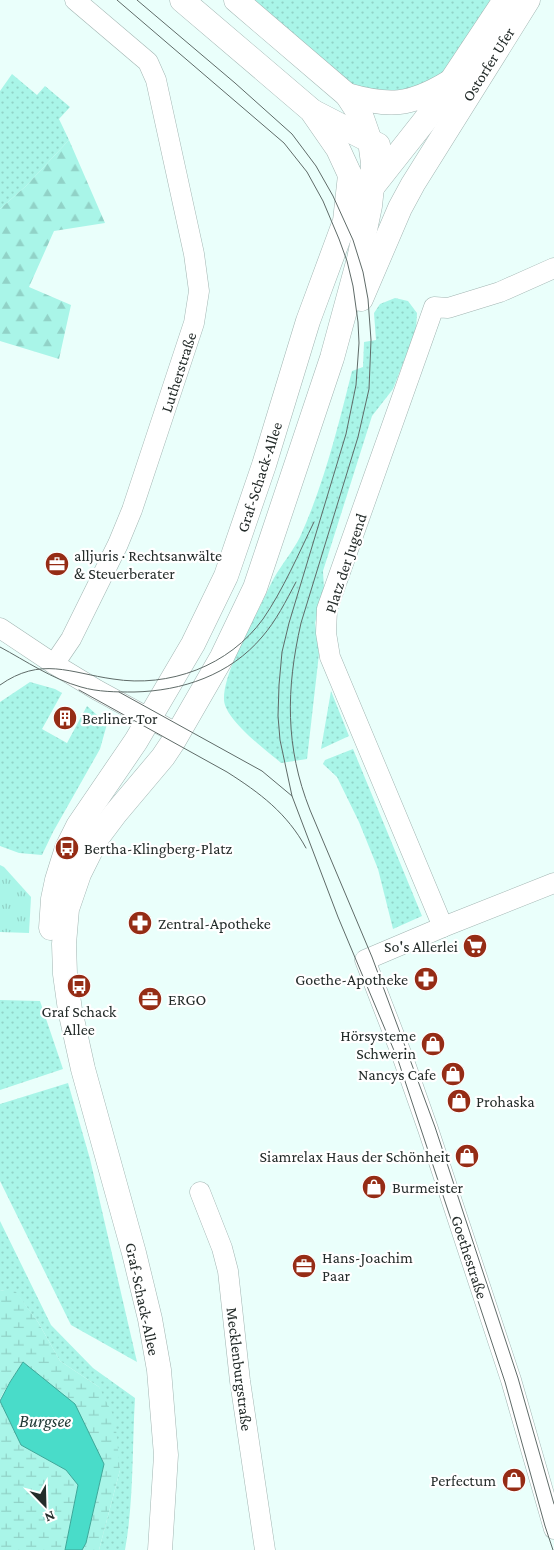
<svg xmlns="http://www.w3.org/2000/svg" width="554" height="1550" font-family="'Crimson Pro',serif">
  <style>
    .grass { fill: url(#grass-dots) }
    .forest { fill: url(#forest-firs) }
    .wetland { fill: url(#wetland-marsh) }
    .park { fill: url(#park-tufts) }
    .water { fill: #49dcc9; stroke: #3ea799 }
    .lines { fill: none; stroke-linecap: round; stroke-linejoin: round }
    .minor-casing { stroke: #a2b5b2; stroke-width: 21 }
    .tertiary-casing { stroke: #a2b5b2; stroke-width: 25 }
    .minor { stroke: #fff; stroke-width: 20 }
    .tertiary { stroke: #fff; stroke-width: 24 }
    .tram { stroke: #5f6b68; stroke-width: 1 }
    .labels { text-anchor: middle; stroke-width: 4.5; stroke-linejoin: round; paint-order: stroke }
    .street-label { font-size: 16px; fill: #242c2a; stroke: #fff }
    .poi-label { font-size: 16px; fill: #242c2a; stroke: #fff; text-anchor: start }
    .water-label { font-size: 18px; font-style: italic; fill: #223a36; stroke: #fff }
  </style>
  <defs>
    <pattern id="grass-dots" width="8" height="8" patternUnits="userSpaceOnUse" patternTransform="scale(1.25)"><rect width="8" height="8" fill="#a9f5e8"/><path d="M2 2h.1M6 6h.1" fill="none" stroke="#91d2c7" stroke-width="1.8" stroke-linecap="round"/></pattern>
    <pattern id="forest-firs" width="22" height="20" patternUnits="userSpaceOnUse" patternTransform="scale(1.25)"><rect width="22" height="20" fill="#a9f5e8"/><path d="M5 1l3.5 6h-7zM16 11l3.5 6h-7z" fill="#91d2c7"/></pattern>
    <pattern id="wetland-marsh" width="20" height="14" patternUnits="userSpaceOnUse" patternTransform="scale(1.25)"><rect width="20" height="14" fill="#a9f5e8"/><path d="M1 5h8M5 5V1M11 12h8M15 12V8" fill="none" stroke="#91d2c7"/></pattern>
    <pattern id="park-tufts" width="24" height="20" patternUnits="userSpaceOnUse" patternTransform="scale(1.25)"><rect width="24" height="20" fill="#a9f5e8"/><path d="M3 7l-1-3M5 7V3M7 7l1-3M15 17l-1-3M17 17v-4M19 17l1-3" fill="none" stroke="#91d2c7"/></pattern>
  </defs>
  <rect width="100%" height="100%" fill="#eafffb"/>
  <g class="grass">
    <polygon points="236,0 505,0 452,81 393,103 347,95"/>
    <polygon points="12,74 37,95 45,86 70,107 59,119 69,140 26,186 0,209 0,91"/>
    <path d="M395,298l13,3 9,12 -1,17 -23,59 -21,27 -49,155 1,18 -9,34 4,31 -12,105 -26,4c-14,-12 -56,-43 -57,-63 -1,-23 22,-67 33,-88 6,-11 11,-23 17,-34 8,-14 19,-27 26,-41 24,-53 38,-110 52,-166l11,-4 1,-25 12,-2 -2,-27 6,-9z"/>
    <polygon points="30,682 55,689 62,693 42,729 67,743 87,706 107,724 100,749 53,832 42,855 19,853 0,846 0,702"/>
    <polygon points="331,691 349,736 321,749"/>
    <polygon points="353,749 422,916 393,929 378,869 359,822 337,777 323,764 325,760"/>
    <polygon points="0,1000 40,1001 63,1069 0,1090"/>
    <polygon points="68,1083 90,1159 137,1362 71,1325 0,1181 0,1104"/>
    <path d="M0,1221l51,104 42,43 42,30c-3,51 -1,102 -10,152h-26l21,-80 -21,-83 -39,-26 -22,-39 -25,-33 -13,2z"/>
  </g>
  <polygon class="forest" points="69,140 105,223 54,231 29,287 71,305 59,359 0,341 0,209 26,186"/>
  <g class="wetland">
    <polygon points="13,1288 38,1322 60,1361 99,1387 115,1419 120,1470 99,1550 82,1550 86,1543 104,1464 23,1362 10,1381 0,1399 0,1291"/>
    <polygon points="0,1401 21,1445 66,1470 78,1485 65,1550 0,1550"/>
  </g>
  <polygon class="park" points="0,865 4,867 31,897 29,933 0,932"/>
  <polygon class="water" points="23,1362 75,1404 104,1464 86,1543 82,1550 65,1550 78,1485 66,1470 21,1445 0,1401 10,1382"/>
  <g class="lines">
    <g class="minor-casing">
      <g id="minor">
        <polyline points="0,628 54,664 97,690 178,734"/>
        <polyline points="54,664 71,639 118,544 132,510 194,323 199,291 194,254 156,80 148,62 75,0"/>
        <polyline points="554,883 443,927 365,960 403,1058 428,1129 511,1380 554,1529"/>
        <polyline points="443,927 330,657 326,633 327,609 434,307 448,308 500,292 554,268"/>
        <polyline points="200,1192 222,1248 228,1271 240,1381 265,1550"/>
      </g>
    </g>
    <g class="tertiary-casing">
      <g id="tertiary">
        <polyline points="182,0 311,110 338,149 350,175 356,190"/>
        <path d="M347,95c42,12 63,11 101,-12"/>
        <polyline points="314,112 378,145"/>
        <polyline points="370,190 426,119 505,0"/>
        <polyline points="361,299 400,208 413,184 528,0"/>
        <polyline points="51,928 53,899 57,880 67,848 78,826 136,741 193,644 226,576 264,465 308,321 345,221 350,175"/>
        <polyline points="160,1550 166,1455 159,1370 150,1319 134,1253 83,1069 70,1010 65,974 64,944 67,909 79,874 97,838 115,814 163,757 173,742 222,657 255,588 332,358 359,259 370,206 372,187 373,163 370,141 362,118 347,95 236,0"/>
      </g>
    </g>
    <use href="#minor" class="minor"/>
    <use href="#tertiary" class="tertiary"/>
    <g class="tram">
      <polyline points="117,0 284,143 307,172 323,201 339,239 347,261 353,286 358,322 359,343 356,385 346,434 289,623 282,652 279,685 278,716 280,740 292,796 338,917 398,1060 505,1382 545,1526 553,1550"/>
      <path d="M137,0l98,83 57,51 24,32 17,30 20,44 10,32 5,27 3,41 -2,49 -11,48 -57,186c-15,66 -16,124 9,187l62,147 63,170 83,251 36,126"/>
      <path d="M0,647c26,14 52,32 81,40 17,5 35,5 53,5 48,-1 96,-17 128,-55 14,-16 24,-36 34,-55"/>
      <path d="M0,685c41,-29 70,-12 113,-6 56,9 116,-13 150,-60 20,-29 36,-66 51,-97"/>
      <path d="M79,690l148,82c33,21 60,41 79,76"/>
      <polyline points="119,692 262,771 292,796"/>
    </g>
  </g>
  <defs>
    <g id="office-disc" transform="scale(1.25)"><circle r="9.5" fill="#952c15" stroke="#fff"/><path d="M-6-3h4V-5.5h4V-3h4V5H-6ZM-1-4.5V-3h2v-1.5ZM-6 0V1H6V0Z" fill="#fff"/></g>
    <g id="building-disc" transform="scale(1.25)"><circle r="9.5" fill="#952c15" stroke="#fff"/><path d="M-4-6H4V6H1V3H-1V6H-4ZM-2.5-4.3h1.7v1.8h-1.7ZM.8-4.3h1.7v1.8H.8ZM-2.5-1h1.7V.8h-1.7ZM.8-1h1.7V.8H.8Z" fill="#fff"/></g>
    <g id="bus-disc" transform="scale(1.25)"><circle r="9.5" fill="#952c15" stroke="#fff"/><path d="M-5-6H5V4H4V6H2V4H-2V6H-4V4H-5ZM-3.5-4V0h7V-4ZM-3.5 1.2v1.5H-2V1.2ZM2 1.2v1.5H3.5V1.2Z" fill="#fff"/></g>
    <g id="pharmacy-disc" transform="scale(1.25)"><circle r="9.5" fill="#952c15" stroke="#fff"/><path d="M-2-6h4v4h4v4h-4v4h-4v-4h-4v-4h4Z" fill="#fff"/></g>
    <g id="supermarket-disc" transform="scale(1.25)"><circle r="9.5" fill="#952c15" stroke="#fff"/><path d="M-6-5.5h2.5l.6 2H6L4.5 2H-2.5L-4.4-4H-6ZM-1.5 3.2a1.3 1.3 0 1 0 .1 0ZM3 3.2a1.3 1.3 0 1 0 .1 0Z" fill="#fff"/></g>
    <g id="shop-disc" transform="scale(1.25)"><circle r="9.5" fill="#952c15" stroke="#fff"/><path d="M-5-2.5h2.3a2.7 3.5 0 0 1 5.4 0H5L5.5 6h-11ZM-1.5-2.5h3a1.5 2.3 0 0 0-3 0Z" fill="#fff"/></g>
  </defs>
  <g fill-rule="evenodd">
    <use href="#office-disc" x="57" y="564"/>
    <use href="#building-disc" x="65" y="718"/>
    <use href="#bus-disc" x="67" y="848"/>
    <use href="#pharmacy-disc" x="140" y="923"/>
    <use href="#supermarket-disc" x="475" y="946"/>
    <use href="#pharmacy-disc" x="426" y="979"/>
    <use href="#bus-disc" x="79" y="986"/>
    <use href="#office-disc" x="150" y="999"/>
    <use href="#shop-disc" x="433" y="1044"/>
    <use href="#shop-disc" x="453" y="1074"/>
    <use href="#shop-disc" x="459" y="1101"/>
    <use href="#shop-disc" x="467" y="1156"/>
    <use href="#shop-disc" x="374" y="1187"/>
    <use href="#office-disc" x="304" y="1266"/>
    <use href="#shop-disc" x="514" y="1480"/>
  </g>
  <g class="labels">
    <g class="street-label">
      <text transform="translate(488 64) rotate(-58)" y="6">Ostorfer Ufer</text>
      <text transform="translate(178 372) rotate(-72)" y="6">Lutherstraße</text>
      <text transform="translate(259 477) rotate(-72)" y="6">Graf-Schack-Allee</text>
      <text transform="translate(345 563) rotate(-72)" y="6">Platz der Jugend</text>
      <text transform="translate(470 1257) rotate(72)" y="6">Goethestraße</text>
      <text transform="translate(143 1299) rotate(78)" y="6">Graf-Schack-Allee</text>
      <text transform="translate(240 1369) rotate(83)" y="6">Mecklenburgstraße</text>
    </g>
    <g class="poi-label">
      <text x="74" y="561">alljuris · Rechtsanwälte<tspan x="74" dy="18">&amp; Steuerberater</tspan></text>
      <text x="82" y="724">Berliner Tor</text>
      <text x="84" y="854">Bertha-Klingberg-Platz</text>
      <text x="158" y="929">Zentral-Apotheke</text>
      <text x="458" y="952" text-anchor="end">So's Allerlei</text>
      <text x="408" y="985" text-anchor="end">Goethe-Apotheke</text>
      <text x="168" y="1005">ERGO</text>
      <text x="79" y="1017" text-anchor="middle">Graf Schack<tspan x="79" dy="18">Allee</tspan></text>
      <text x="416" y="1041" text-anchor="end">Hörsysteme<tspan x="416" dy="18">Schwerin</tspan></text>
      <text x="436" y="1080" text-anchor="end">Nancys Cafe</text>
      <text x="476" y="1107">Prohaska</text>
      <text x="450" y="1162" text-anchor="end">Siamrelax Haus der Schönheit</text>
      <text x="392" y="1193">Burmeister</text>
      <text x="322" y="1263">Hans-Joachim<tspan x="322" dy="18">Paar</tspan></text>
      <text x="496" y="1486" text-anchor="end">Perfectum</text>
    </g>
    <g class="water-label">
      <text x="45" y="1427">Burgsee</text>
    </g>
  </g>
  <g transform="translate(45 1505) rotate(157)" stroke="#ffffff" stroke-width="4" paint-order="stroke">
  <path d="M0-4L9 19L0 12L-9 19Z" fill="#242c2a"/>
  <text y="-8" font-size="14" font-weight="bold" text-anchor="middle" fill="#242c2a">N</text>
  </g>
</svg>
